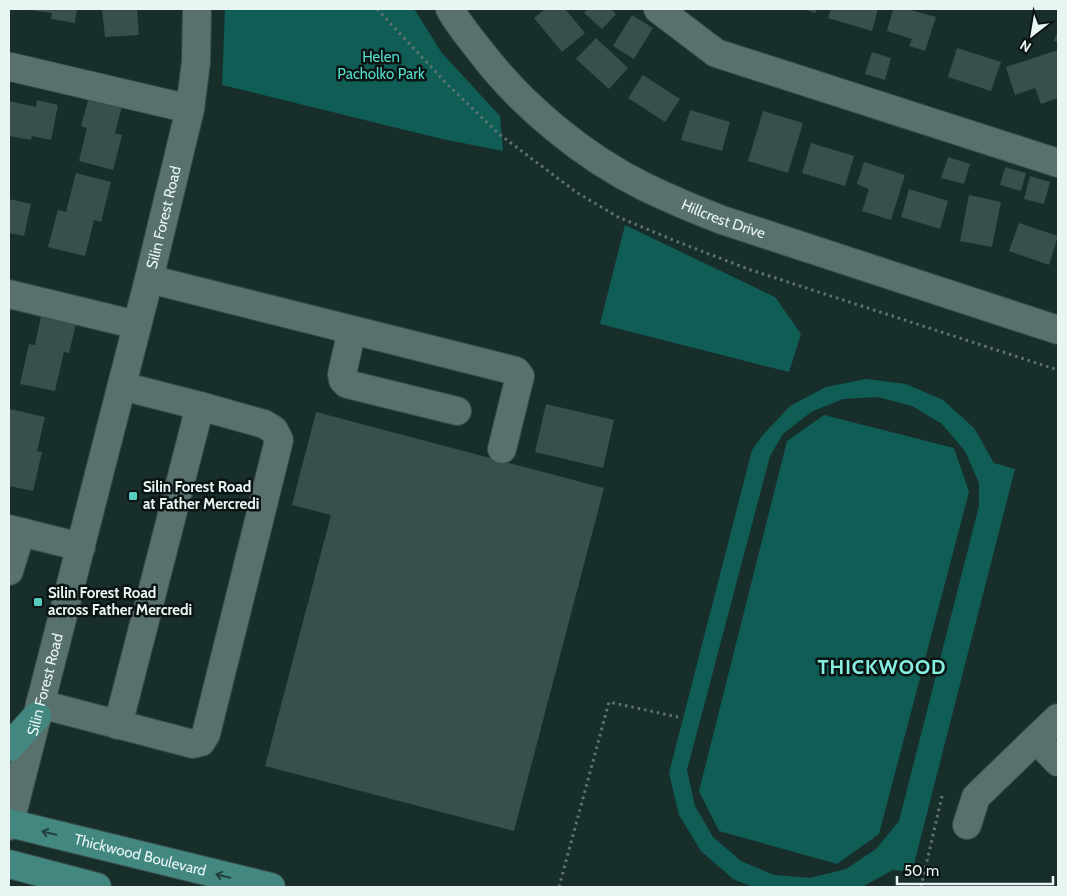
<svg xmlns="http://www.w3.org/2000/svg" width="1067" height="896" font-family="Cabin,sans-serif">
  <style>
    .green { fill: #0f5d55; fill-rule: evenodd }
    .building { fill: #384f4b }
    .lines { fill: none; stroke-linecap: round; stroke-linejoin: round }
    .minor-casing { stroke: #394c4a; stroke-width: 30 }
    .major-casing { stroke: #394c4a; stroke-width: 30 }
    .path { stroke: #607371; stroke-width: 3; stroke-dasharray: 2.5 4; stroke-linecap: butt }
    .minor { stroke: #59716d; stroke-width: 28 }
    .major { stroke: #428880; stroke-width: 28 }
    .oneway { stroke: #21423f }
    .poi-dot { fill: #58cec0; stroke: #0b1413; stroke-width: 2 }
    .labels { text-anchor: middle; stroke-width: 5; stroke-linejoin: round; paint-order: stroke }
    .park-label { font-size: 15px; fill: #56dccc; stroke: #0b1413 }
    .street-label { font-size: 15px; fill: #e8f5f3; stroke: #0b1413 }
    .poi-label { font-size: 15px; font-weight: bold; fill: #e8f5f3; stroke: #0b1413; text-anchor: start }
    .district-label { font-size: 20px; font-weight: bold; letter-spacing: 1px; fill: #87efe1; stroke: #0b1413 }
  </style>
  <rect width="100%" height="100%" fill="#182e2b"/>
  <g class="green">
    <polygon points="225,9 414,9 442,53 500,116 503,151 442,139 222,85"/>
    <polygon points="625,225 775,297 801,334 789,372 600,324"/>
    <path d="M866,379l40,5 37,16 31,28 20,35 21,6 -103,403 -19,-2 -31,17h-109l-20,-8 -32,-28 -22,-36 -10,-42 83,-323 10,-14 28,-30 36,-19zM878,397l34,9 30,18 23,27 14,32v23l-80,315 -23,28 -30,20 -36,9 -36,-3 -33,-14 -28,-24 -18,-31 -8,-36 83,-314 13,-22 28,-22 32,-13z"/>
    <polygon points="824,415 954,448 969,492 879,834 837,864 719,831 699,791 787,441"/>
  </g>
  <g class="building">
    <polygon points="30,9 77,9 75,23 51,19 52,13 30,10"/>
    <polygon points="102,9 137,9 139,35 105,37"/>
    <polygon points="545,9 565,9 585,33 562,52 534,18"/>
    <polygon points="588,9 611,9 616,14 602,29 584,13"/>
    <polygon points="804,9 817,9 815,13"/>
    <polygon points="831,9 878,9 872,31 828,18"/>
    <polygon points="893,9 907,9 936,17 925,51 909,46 912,39 887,31"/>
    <polygon points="632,15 653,28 634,59 613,46"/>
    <polygon points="1058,30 1058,42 1054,41"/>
    <polygon points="596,38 628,68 609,89 576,59"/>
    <polygon points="957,48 1001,62 991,91 948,77"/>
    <polygon points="1058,50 1058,98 1041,104 1035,88 1015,95 1006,67"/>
    <polygon points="872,52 891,58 885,80 865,74"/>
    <polygon points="643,75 680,99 665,122 628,98"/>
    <polygon points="90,93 123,102 115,133 122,135 113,170 79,161 87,128 81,126"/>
    <polygon points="37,100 58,105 51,140 32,136 31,140 9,136 9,101 36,107"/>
    <polygon points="690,110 730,122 722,151 681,140"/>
    <polygon points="763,111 803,123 788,173 748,161"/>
    <polygon points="811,143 854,156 845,186 802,173"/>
    <polygon points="948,157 970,164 964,184 941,178"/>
    <polygon points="864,162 905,175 891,220 862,211 869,189 857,184"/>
    <polygon points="1005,167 1026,173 1021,191 1000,185"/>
    <polygon points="76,173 111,182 101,222 94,220 85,256 48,247 58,210 66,212"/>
    <polygon points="1030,176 1050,182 1044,204 1024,199"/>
    <polygon points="909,189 948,201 940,229 901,217"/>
    <polygon points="969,195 1001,202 992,247 960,241"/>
    <polygon points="9,199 31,204 24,236 9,233"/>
    <polygon points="1019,223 1058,236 1049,265 1009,251"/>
    <polygon points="42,311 77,319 69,353 64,352 55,391 20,384 29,344 35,345"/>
    <polygon points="546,404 614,420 603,468 535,452"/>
    <polygon points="10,409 45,417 37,451 42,452 33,491 9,486 9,413"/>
    <polygon points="316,412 604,488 514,831 265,766 331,515 292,505"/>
  </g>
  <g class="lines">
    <g class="minor-casing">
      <g id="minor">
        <path id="s1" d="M450,9c8,15 20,29 31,43 41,54 103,105 164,135 25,12 51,23 77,33l336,110"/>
        <polyline points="658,9 716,53 1058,163"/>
        <polyline points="11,67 190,109"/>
        <polyline points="149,279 516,371 520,376 502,449"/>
        <polyline points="9,294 137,325"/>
        <polyline points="352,330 342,374 343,380 347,384 457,411"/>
        <polyline points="9,529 81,547"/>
        <polyline points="9,571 21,532"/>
        <polyline points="40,704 193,744 201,742 206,734 279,440 274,430 264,424 200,406 122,386"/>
        <polyline points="118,725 200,406"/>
        <polyline points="1036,739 1058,718"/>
        <polyline points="967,825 976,797 1036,739 1058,762"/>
        <path id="s2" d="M9,826l140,-547 41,-170 6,-47 1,-53"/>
      </g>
    </g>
    <g class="major-casing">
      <g id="major">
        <polyline points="9,747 37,716"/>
        <path id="s3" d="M9,823l262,64"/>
        <polyline points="9,864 97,887"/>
      </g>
    </g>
    <g class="path">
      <polyline points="377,9 446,83 499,134 576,192 618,217 673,240 748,269 1058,370"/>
      <polyline points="559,887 609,702 678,717"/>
      <polyline points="921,887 942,796"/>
    </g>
    <use href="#minor" class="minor"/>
    <use href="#major" class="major"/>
  </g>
  <defs><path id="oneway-shaft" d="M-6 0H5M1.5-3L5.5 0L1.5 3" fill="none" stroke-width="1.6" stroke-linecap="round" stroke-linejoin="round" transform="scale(1.25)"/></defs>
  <g class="oneway">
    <use href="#oneway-shaft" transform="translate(49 833) rotate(-166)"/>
    <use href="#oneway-shaft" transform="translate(223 876) rotate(-166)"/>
  </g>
  <g class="poi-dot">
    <rect x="128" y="491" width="10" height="10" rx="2.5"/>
    <rect x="33" y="597" width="10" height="10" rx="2.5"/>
  </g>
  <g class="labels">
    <g class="park-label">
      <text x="381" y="62">Helen<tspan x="381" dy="17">Pacholko Park</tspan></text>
    </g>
    <g class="street-label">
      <text dy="5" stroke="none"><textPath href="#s2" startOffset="628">Silin Forest Road</textPath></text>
      <text dy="5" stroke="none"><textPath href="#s1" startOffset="352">Hillcrest Drive</textPath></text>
      <text dy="5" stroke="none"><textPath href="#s2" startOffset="146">Silin Forest Road</textPath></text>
      <text dy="5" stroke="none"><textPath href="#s3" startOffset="135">Thickwood Boulevard</textPath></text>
    </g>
    <g class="poi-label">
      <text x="143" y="492">Silin Forest Road<tspan x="143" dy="17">at Father Mercredi</tspan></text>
      <text x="48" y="598">Silin Forest Road<tspan x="48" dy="17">across Father Mercredi</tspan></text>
    </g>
    <g class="district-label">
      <text x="882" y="674">THICKWOOD</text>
    </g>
  </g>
  <rect width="1067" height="896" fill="none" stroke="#e8f5f3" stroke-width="20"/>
  <g transform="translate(1032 35) rotate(211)" stroke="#0b1413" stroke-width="4" paint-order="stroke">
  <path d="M0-4L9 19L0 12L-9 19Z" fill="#e8f5f3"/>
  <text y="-8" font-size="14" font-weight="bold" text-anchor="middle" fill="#e8f5f3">N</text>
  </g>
  <path d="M897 876v8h156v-8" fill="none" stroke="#e8f5f3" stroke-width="2.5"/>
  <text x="904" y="876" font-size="15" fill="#e8f5f3" stroke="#0b1413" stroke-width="4" paint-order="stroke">50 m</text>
</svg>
